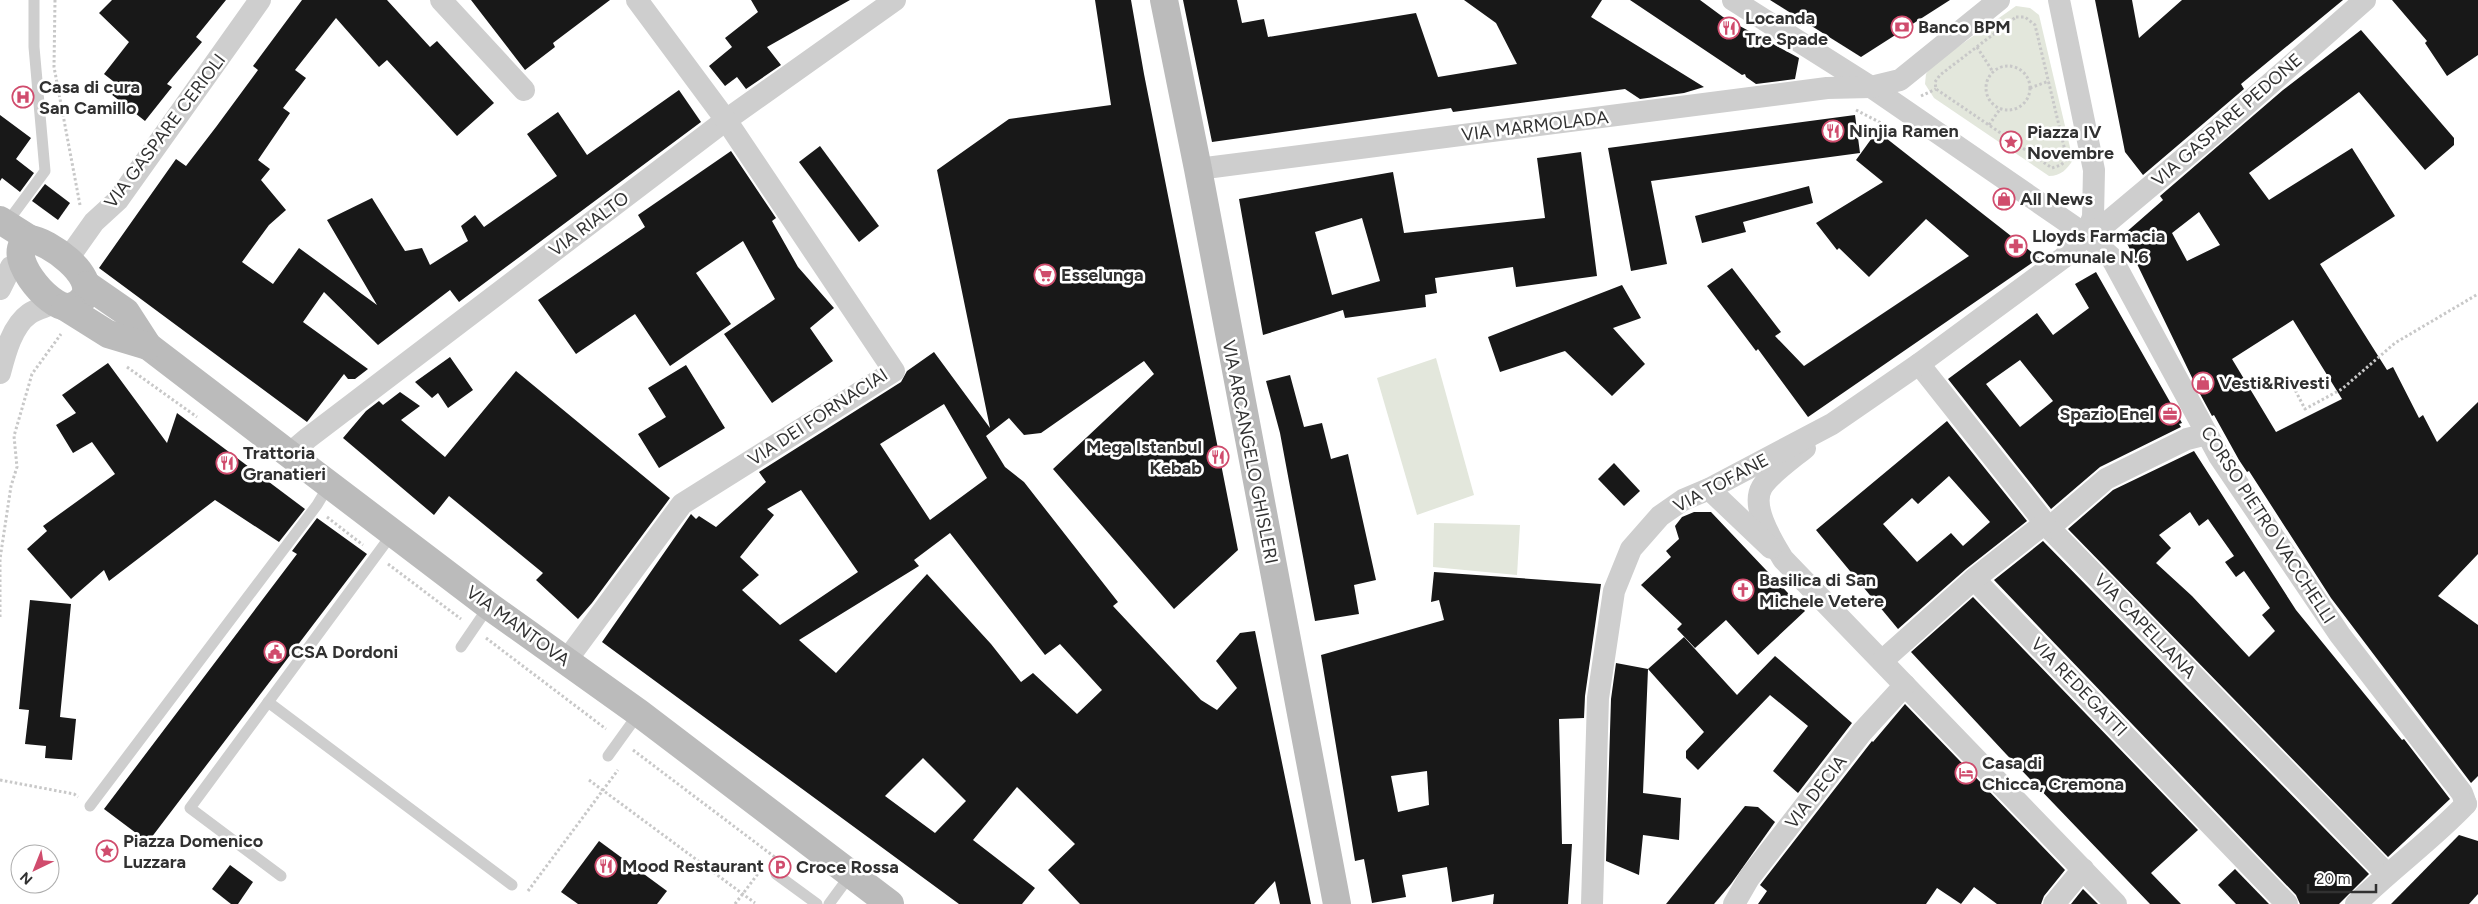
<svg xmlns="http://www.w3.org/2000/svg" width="2478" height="904" font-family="Figtree,sans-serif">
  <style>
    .green { fill: #e3e7dc }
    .building { fill: #181818; fill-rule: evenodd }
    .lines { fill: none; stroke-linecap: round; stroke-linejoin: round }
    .path { stroke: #c8c8c8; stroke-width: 3; stroke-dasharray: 2.5 2.5; stroke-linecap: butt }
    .lane { stroke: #cecece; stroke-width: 11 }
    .street { stroke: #cecece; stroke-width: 22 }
    .secondary { stroke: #bbb; stroke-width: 28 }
    .labels { text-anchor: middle; stroke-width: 5; stroke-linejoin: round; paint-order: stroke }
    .poi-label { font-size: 18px; font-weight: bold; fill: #313131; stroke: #fff; text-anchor: start }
    .street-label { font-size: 18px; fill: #313131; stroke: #fff }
  </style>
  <rect width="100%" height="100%" fill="#fff"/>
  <g class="green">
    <path d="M2016,6l14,2 9,7 34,145c-6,9 -12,16 -24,16l-115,-78 -9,-14 1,-10 6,-9z"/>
    <polygon points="1436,358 1474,495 1417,515 1377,378"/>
    <polygon points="1434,523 1520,525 1517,575 1433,567"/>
  </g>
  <g class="building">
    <polygon points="112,0 226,0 196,37 202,42 167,84 172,87 145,121 111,94 118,85 104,74 129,42 99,13"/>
    <polygon points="302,0 387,0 430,47 437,41 494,103 457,136 387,60 379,67 336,18 295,70 306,78 283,108 290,113 258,160 270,169 261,180 286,210 269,225 242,262 273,284 299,248 377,305 327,220 372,198 405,251 422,248 430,265 468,241 461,226 475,215 484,227 557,176 527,134 558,112 587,155 679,90 701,122 459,302 450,290 378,345 324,292 303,322 368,369 355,379 348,379 344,374 307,422 99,268 176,159 186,166 216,127 258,70 253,66"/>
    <polygon points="471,0 610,0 553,43 555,47 525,70"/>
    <polygon points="751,0 850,0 767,47 781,65 746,89 737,77 725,86 709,66 732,47 725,38 758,12"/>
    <path d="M1095,0h36l13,74 94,476 -64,59 -121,-140 101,-95 -10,-13 -103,72 -17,2 -15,-17 -23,18 19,31 19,15 94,120 -5,4 88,94 16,10 20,-22 -21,-27 24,-28 15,-2 56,273h-31l-5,-23 -21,23h-174l-32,-34 27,-26 -58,-57 -44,53 62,48 -13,16h-63l-357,-262 89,-128 5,5 3,-3 17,11 50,-45 -7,-10 142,-90 6,-11 27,-19 56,76 -53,-258 72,-51 102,-14zM944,404l43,74 -57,42 -50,-76zM801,490l57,82 -78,53 -38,-35 17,-15 -19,-18 34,-42 -7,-6zM950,533l95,122 15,-11 42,46 -25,24 -44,-41 -12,9 -30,-38 -64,-70 -91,99 -37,-33 120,-74 -5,-6zM923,758l43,43 -31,32 -50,-37z"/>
    <polygon points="1183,0 1237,0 1242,23 1264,19 1268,37 1416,13 1438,77 1517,64 1496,23 1464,0 1602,0 1591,17 1704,87 1684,93 1640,99 1625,89 1453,112 1451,108 1212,142"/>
    <polygon points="1630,0 1700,0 1723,17 1799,58 1795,79 1756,84 1746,77 1745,74 1742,75"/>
    <polygon points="1770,0 1950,0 1861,57"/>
    <polygon points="2095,0 2132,0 2139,38 2182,0 2343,0 2241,84 2244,89 2143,175 2125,152"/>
    <polygon points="2392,0 2478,0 2478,55 2447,76 2425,43 2427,41"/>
    <path d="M2361,30l93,108v7l-29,25 -66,-78 -110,81 20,27 83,-52 43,68 -75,48 67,106 6,-3 26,51 4,-3 14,27 41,-40v152l-40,42 40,29v151l-7,7 -140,-185 -82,-127 -2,1 -8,-12 -25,-45 -2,1 -13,-24 -76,-157 40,-35 -3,-4 123,-106zM2199,212l21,33 -33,16 -15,-28zM2293,320l49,79 -66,33 -44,-73z"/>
    <polygon points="0,115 31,138 16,159 34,173 20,192 2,178 0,181"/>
    <polygon points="1855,115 1860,153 1651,181 1667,264 1631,271 1608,148"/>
    <polygon points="1877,131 2039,258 1808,417 1758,349 1756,351 1707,286 1732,268 1781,332 1775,336 1804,366 1969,256 1926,219 1869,277 1839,248 1837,250 1816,223 1883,182 1856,160"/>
    <polygon points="820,146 879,226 859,242 799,162"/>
    <polygon points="731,151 776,218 772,221 798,267 834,308 810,328 833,361 772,403 724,334 775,299 743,241 696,273 731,324 670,366 635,314 576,354 538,300 645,227 638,215"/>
    <path d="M1581,152l16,124 -81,11 -3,-20 -78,11 2,15 -12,2 1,12 -81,11 -2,-8 -80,25 -24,-136 154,-27 11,61 141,-15 -8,-60zM1362,218l18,63 -48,14 -17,-63z"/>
    <polygon points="45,184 70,203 58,220 32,201"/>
    <polygon points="1809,186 1813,203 1743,222 1746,232 1702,243 1695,216"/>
    <path d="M2096,272l86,151 -3,1 2,3 -81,40 -49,42 -103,-130 89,-66 16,22 36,-27 -14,-24zM2020,360l33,41 -33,26 -34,-43z"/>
    <polygon points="1622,285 1641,318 1613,328 1645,364 1612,396 1565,351 1500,372 1488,337"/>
    <polygon points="450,357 473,390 448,408 438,393 432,398 415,382"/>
    <polygon points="108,363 167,443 177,413 305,509 279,542 215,500 109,581 104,570 71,599 27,549 47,531 43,526 115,474 92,442 73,453 56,425 76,413 62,395"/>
    <polygon points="686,365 725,428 659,468 638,434 666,417 648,388"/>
    <polygon points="516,371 670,498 592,603 578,619 536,580 543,573 449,496 434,515 343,438 366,411 379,401 383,405 400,392 420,406 401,420 445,457"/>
    <polygon points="1290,375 1304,427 1322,423 1331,459 1348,454 1376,580 1354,585 1359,614 1315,621 1280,433 1266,381"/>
    <path d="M1947,421l80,100 -61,48 -68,60 -82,-99zM1949,476l41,46 -27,24 -12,-13 -34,29 -34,-38 29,-26 6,6z"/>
    <path d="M2194,451l102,159 106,130 2,-1 46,60 -62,58 -320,-328 45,-39zM2190,512l9,14 9,-7 26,37 -9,6 11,15 8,-6 26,37 -8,7 13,16 -26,26 -57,-61 -36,-33 15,-15 -12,-13z"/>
    <polygon points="1614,463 1640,491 1624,506 1598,479"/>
    <polygon points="1694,512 1711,512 1805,611 1758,655 1726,620 1695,648 1677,629 1682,624 1641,585 1671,557 1666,551 1679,539 1675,526 1682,517"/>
    <polygon points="317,518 367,554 148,842 104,809 297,554 292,551"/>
    <polygon points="2043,541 2369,874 2339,904 2300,904 2296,895 1994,580"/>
    <path d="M1434,572l167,12 -16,112 -1,22 -25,1 3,125h10l-4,60h-75l1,-10 -42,8 -5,-35 -45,8 4,22 -34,6 -8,-44 -9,2 -34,-206 123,-35 -5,-20 -8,2zM1427,771l2,34 -31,7 -7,-36z"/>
    <polygon points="1973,597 2198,830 2151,873 2181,904 2150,904 2006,754 1911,652"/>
    <polygon points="30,600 71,604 60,717 76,719 72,760 45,758 46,746 25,744 29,710 19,709"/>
    <polygon points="1684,637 1737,695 1775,656 1852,723 1798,793 1773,771 1808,726 1770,695 1698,770 1686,758 1686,751 1704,732 1648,669"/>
    <polygon points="1616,663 1648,669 1643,793 1681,798 1679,840 1643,835 1639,875 1606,861 1611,699"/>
    <polygon points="1905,704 2065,870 2044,896 2041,904 1997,904 1974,887 1961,904 1937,888 1926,904 1758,904 1767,891 1760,885 1872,741 1873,742"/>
    <polygon points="1745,806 1758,807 1775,822 1731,884 1714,904 1666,904"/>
    <polygon points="2459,835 2478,841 2478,894 2469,904 2391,904"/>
    <polygon points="599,841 667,891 657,904 578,904 561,892"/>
    <polygon points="230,865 253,882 238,904 231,904 212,889"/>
    <polygon points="2235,869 2269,904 2236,904 2218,885"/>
    <polygon points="2083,889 2098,904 2071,904"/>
  </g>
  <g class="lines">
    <g class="path">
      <polyline points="55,0 54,67 80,205"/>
      <polygon points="2016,17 2025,17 2035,25 2067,159 2061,165 2052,168 1936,89 1935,82 1940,75"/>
      <polyline points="1977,47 1993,72"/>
      <circle cx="2008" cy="88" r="22"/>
      <polyline points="2030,88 2049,81"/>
      <polyline points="1921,96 1936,89"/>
      <polyline points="1856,110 1883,124"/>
      <polyline points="1989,125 2000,109"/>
      <polyline points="127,367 197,417"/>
      <polyline points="2293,386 2305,409 2342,389 2395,343 2478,294"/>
      <polyline points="327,517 363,545"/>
      <polyline points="388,564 461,619"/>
      <polyline points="0,617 0,559 11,486 17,467 14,436 32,374 61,334"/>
      <polyline points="486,638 606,729"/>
      <polyline points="633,750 776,858"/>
      <polyline points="0,780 74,794 78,797"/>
      <polyline points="589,780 755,903"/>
      <polyline points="528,891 618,770"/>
      <polyline points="735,904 760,871"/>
    </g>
    <g class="lane">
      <polyline points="6,224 45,171 34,47 34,0"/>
      <polyline points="461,647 489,606"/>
      <polyline points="268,702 512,885"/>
      <polyline points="608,756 639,713"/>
      <polyline points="90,806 317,505 329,485"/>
      <polyline points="776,874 817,904"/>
      <polyline points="281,876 190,808 392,534"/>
      <polyline points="829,904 851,874"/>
    </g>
    <g class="street">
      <polyline points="441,0 524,90"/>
      <polyline points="1733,0 1871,87 2086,235 2111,257 2219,456 2340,635 2462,793 2466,804"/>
      <polyline points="2059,0 2094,170 2093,217 2086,235"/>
      <polyline points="1198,169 1827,88 1871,87 1900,80 1999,0"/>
      <polyline points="67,260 94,222 118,200 260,0"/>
      <polyline points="0,289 11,267"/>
      <polyline points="1919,364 2049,528 2387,874"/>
      <path d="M0,373c5,-19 12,-47 29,-59 7,-5 17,-7 25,-11"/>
      <path d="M1805,448c-12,10 -36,27 -43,39 -12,20 11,55 21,72l333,345"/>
      <polyline points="289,454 308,438 726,120 895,0"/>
      <polyline points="1709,489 1771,548"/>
      <polyline points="2049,528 2106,479 2187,439 2207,434"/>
      <polyline points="1974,579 2287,904"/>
      <polyline points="566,661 682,504 894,371 726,120 637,0"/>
      <polyline points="1882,661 1974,579 2045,523"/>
      <polyline points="1592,904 1598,698 1614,591 1631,549 1660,516 1683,500 1709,489 1832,424 1919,364 2063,258 2086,235 2103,226 2214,133 2365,0"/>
      <polyline points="1734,904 1749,878 1862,732 1905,685"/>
      <polyline points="2054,904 2083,869"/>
      <path d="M2356,904c35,-35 76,-64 110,-100"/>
    </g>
    <g class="secondary">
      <polyline points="1164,0 1198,169 1337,904"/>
      <polyline points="0,220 30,239"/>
      <path d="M30,239c18,2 67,36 54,58 -3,5 -9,9 -15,10 -20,3 -69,-57 -39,-68z"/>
      <polyline points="87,285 126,312 148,346 289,454 489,606 639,713 890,904"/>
      <polyline points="65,307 108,334 148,346"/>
    </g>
  </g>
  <defs>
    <g id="bank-ring" transform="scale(1.125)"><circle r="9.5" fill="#fff" stroke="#d04c6d" stroke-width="1.5"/><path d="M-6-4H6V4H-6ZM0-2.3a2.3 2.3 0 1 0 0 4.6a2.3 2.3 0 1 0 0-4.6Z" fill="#d04c6d"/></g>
    <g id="restaurant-ring" transform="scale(1.125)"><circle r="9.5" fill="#fff" stroke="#d04c6d" stroke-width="1.5"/><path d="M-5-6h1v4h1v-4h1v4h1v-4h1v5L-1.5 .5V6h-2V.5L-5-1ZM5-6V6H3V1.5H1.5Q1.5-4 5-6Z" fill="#d04c6d"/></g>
    <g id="hospital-ring" transform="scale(1.125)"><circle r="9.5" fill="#fff" stroke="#d04c6d" stroke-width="1.5"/><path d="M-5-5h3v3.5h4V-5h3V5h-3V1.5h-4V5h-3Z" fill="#d04c6d"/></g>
    <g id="sight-ring" transform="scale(1.125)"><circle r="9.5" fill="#fff" stroke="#d04c6d" stroke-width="1.5"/><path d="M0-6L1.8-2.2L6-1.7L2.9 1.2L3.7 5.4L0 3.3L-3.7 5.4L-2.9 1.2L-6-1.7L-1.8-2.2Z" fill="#d04c6d"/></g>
    <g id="shop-ring" transform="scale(1.125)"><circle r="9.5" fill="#fff" stroke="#d04c6d" stroke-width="1.5"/><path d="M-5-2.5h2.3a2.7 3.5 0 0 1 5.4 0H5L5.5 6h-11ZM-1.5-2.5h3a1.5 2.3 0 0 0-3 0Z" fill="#d04c6d"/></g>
    <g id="pharmacy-ring" transform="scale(1.125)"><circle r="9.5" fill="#fff" stroke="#d04c6d" stroke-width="1.5"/><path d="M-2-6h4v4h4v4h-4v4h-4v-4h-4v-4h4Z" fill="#d04c6d"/></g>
    <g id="supermarket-ring" transform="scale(1.125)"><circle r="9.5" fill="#fff" stroke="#d04c6d" stroke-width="1.5"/><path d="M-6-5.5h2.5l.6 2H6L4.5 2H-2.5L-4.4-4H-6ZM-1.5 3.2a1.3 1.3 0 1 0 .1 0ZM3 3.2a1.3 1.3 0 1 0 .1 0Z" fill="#d04c6d"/></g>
    <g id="office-ring" transform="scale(1.125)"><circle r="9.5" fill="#fff" stroke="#d04c6d" stroke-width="1.5"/><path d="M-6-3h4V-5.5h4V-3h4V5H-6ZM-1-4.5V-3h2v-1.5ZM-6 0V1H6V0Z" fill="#d04c6d"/></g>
    <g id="church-ring" transform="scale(1.125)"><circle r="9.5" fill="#fff" stroke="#d04c6d" stroke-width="1.5"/><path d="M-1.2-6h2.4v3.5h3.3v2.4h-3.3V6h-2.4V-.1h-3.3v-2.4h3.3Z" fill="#d04c6d"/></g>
    <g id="civic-ring" transform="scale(1.125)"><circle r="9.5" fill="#fff" stroke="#d04c6d" stroke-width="1.5"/><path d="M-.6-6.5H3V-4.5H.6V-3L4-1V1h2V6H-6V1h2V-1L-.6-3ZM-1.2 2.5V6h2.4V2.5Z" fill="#d04c6d"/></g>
    <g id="hotel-ring" transform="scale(1.125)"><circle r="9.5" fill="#fff" stroke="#d04c6d" stroke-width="1.5"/><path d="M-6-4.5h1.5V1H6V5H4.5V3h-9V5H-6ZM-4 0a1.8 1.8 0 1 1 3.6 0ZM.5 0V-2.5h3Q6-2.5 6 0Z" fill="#d04c6d"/></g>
    <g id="parking-ring" transform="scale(1.125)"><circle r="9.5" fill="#fff" stroke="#d04c6d" stroke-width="1.5"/><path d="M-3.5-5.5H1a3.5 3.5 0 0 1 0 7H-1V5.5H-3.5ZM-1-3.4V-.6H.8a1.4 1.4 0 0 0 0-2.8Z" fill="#d04c6d"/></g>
  </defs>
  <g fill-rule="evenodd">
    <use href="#bank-ring" x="1902" y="27"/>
    <use href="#restaurant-ring" x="1729" y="28"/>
    <use href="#hospital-ring" x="23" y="97"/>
    <use href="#restaurant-ring" x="1833" y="131"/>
    <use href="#sight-ring" x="2011" y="142"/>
    <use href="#shop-ring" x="2004" y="199"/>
    <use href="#pharmacy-ring" x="2016" y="246"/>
    <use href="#supermarket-ring" x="1045" y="275"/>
    <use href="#shop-ring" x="2203" y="383"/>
    <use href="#office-ring" x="2170" y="414"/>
    <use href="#restaurant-ring" x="1218" y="457"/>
    <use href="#restaurant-ring" x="227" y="463"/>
    <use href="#church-ring" x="1743" y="590"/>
    <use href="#civic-ring" x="275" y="652"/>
    <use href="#hotel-ring" x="1966" y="773"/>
    <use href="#sight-ring" x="107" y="851"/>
    <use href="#restaurant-ring" x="606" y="866"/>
    <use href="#parking-ring" x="780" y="867"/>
  </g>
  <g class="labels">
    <g class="poi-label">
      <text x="1745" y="24">Locanda<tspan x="1745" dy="21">Tre Spade</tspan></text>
      <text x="1918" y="33">Banco BPM</text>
      <text x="39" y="93">Casa di cura<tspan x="39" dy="21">San Camillo</tspan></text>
      <text x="1849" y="137">Ninjia Ramen</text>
      <text x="2027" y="138">Piazza IV<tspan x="2027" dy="21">Novembre</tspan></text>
      <text x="2020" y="205">All News</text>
      <text x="2032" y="242">Lloyds Farmacia<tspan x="2032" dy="21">Comunale N.6</tspan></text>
      <text x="1061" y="281">Esselunga</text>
      <text x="2219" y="389">Vesti&amp;Rivesti</text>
      <text x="2154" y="420" text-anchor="end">Spazio Enel</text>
      <text x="1202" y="453" text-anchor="end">Mega Istanbul<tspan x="1202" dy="21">Kebab</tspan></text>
      <text x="243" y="459">Trattoria<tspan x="243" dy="21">Granatieri</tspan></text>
      <text x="1759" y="586">Basilica di San<tspan x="1759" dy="21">Michele Vetere</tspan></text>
      <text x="291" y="658">CSA Dordoni</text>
      <text x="1982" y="769">Casa di<tspan x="1982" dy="21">Chicca, Cremona</tspan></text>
      <text x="123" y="847">Piazza Domenico<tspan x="123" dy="21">Luzzara</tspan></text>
      <text x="622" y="872">Mood Restaurant</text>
      <text x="796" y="873">Croce Rossa</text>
    </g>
    <g class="street-label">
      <text transform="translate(2227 120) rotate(-41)" y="6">VIA GASPARE PEDONE</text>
      <text transform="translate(1535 126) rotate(-7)" y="6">VIA MARMOLADA</text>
      <text transform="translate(165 131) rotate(-53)" y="6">VIA GASPARE CERIOLI</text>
      <text transform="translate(589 224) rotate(-37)" y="6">VIA RIALTO</text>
      <text transform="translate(818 417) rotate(-33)" y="6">VIA DEI FORNACIAI</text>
      <text transform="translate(1250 452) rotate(79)" y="6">VIA ARCANGELO GHISLERI</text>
      <text transform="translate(1721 483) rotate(-28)" y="6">VIA TOFANE</text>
      <text transform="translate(2268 525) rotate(57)" y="6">CORSO PIETRO VACCHELLI</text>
      <text transform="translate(518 626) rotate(36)" y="6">VIA MANTOVA</text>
      <text transform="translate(2145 626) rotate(46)" y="6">VIA CAPELLANA</text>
      <text transform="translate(2079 687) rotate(46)" y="6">VIA REDEGATTI</text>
      <text transform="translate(1816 792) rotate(-52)" y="6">VIA DECIA</text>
    </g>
  </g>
  <g transform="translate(35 869) rotate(223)"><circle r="24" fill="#ffffff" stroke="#adadad"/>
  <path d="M0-4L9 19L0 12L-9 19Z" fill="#d04c6d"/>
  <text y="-8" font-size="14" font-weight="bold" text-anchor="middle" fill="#313131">N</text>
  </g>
  <path d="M2308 884v8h68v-8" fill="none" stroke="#313131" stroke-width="2.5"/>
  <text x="2316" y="884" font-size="15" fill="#313131" stroke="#ffffff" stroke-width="4" paint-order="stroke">20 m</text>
</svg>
